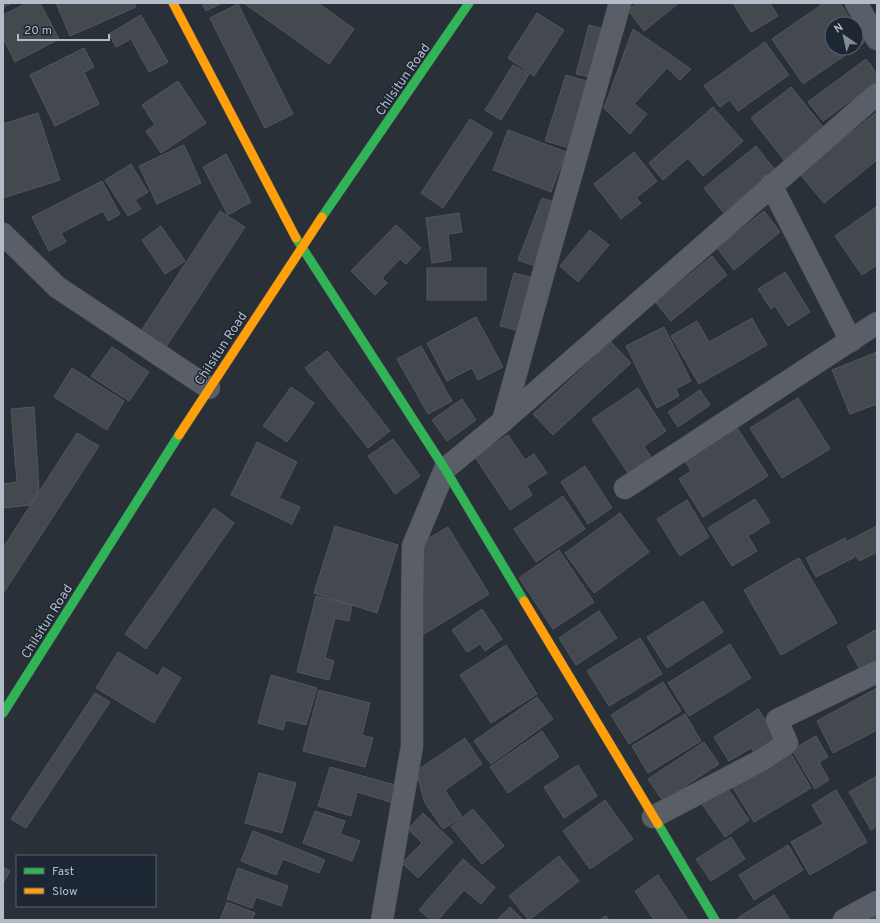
<svg xmlns="http://www.w3.org/2000/svg" width="880" height="923" font-family="Overpass,sans-serif">
  <style>
    .building { fill: #444950; stroke: #52575f }
    .lines { fill: none; stroke-linecap: round; stroke-linejoin: round }
    .street-casing { stroke: #484c53; stroke-width: 23 }
    .fast-casing { stroke: #484c53; stroke-width: 10 }
    .slow-casing { stroke: #484c53; stroke-width: 10 }
    .street { stroke: #5a5e66; stroke-width: 22 }
    .fast { stroke: #30b455; stroke-width: 9 }
    .slow { stroke: #ff9f0a; stroke-width: 9 }
    .labels { text-anchor: middle; stroke-width: 3; stroke-linejoin: round; paint-order: stroke }
    .street-label { font-size: 13px; fill: #b4bcc9; stroke: #1d2633 }
  </style>
  <rect width="100%" height="100%" fill="#2a3038"/>
  <g class="building">
    <polygon points="3,3 13,3 3,7"/>
    <polygon points="27,3 40,3 59,39 15,62 3,38 3,15"/>
    <polygon points="56,3 134,3 136,7 70,36"/>
    <polygon points="202,3 222,3 206,11"/>
    <polygon points="244,3 318,3 354,29 329,64"/>
    <polygon points="637,3 679,3 644,31 628,10"/>
    <polygon points="733,3 770,3 778,16 751,32"/>
    <polygon points="824,3 840,3 854,24 832,24 832,48 856,48 856,27 866,41 803,84 772,39"/>
    <polygon points="238,4 293,114 265,128 210,18"/>
    <polygon points="537,13 564,30 534,76 508,58"/>
    <polygon points="141,15 168,62 149,72 131,39 116,47 109,34"/>
    <polygon points="589,25 607,30 595,78 576,74"/>
    <polygon points="633,29 691,69 680,80 667,68 634,104 647,114 630,134 604,108"/>
    <polygon points="765,42 789,75 738,111 730,100 720,107 704,86"/>
    <polygon points="84,48 94,67 84,72 99,104 55,126 30,75"/>
    <polygon points="866,59 877,74 877,81 823,121 808,102"/>
    <polygon points="513,65 529,74 501,120 485,110"/>
    <polygon points="566,75 593,83 573,149 545,141"/>
    <polygon points="178,81 206,123 161,153 146,131 155,125 142,105"/>
    <polygon points="791,87 824,128 784,160 751,118"/>
    <polygon points="713,107 743,141 703,176 688,158 663,180 649,163"/>
    <polygon points="877,112 877,160 824,203 800,174"/>
    <polygon points="38,113 60,180 3,198 3,124"/>
    <polygon points="470,119 493,133 443,208 421,193"/>
    <polygon points="508,130 566,152 551,192 493,170"/>
    <polygon points="184,145 201,183 157,204 139,166"/>
    <polygon points="756,146 775,170 723,212 704,188"/>
    <polygon points="634,152 657,181 636,198 641,203 621,219 594,184"/>
    <polygon points="226,154 251,202 228,215 203,167"/>
    <polygon points="131,164 148,192 135,200 141,209 128,216 105,180"/>
    <polygon points="102,181 120,214 108,221 103,211 61,233 66,242 49,251 32,217"/>
    <polygon points="542,198 559,204 535,266 518,260"/>
    <polygon points="876,207 877,265 862,275 835,236"/>
    <polygon points="220,211 245,227 164,350 139,334"/>
    <polygon points="764,211 780,232 734,270 717,248"/>
    <polygon points="459,213 462,232 448,234 451,260 432,263 426,218"/>
    <polygon points="396,225 421,248 406,264 400,259 382,278 387,283 375,295 351,271"/>
    <polygon points="161,226 185,261 165,274 142,240"/>
    <polygon points="590,230 609,245 578,282 560,266"/>
    <polygon points="712,256 727,275 671,321 656,303"/>
    <rect x="427" y="268" width="59" height="32"/>
    <polygon points="785,272 810,312 788,326 775,306 771,309 758,289"/>
    <polygon points="514,273 534,278 520,331 500,326"/>
    <polygon points="476,317 503,367 478,380 472,368 447,381 427,343"/>
    <polygon points="752,318 767,345 699,384 671,336 697,321 709,342"/>
    <polygon points="664,327 691,381 676,389 679,396 657,408 626,346"/>
    <polygon points="611,342 631,363 553,435 533,414"/>
    <polygon points="421,346 452,401 428,414 397,359"/>
    <polygon points="112,347 149,372 129,401 91,376"/>
    <polygon points="327,351 390,431 368,448 305,368"/>
    <polygon points="877,352 877,404 850,414 832,370"/>
    <polygon points="72,368 124,401 107,430 54,397"/>
    <polygon points="291,387 314,403 287,442 263,426"/>
    <polygon points="638,388 666,431 644,446 651,457 628,473 592,419"/>
    <polygon points="700,390 710,405 678,427 668,412"/>
    <polygon points="798,398 830,449 782,478 750,428"/>
    <polygon points="462,399 476,420 447,441 432,420"/>
    <polygon points="34,407 39,490 30,505 3,508 3,484 17,482 11,409"/>
    <polygon points="736,426 768,476 703,517 679,479 691,471 683,458"/>
    <polygon points="77,433 99,446 4,592 3,591 3,548"/>
    <polygon points="508,435 525,460 534,454 547,473 527,486 532,495 510,510 475,457"/>
    <polygon points="393,439 420,476 395,494 368,456"/>
    <polygon points="257,442 297,462 279,498 300,507 292,524 231,495"/>
    <polygon points="585,466 612,508 588,524 561,482"/>
    <polygon points="563,496 585,529 536,562 514,529"/>
    <polygon points="755,499 770,522 748,536 757,551 732,566 708,528"/>
    <polygon points="687,500 709,537 680,556 657,519"/>
    <polygon points="214,508 234,523 146,649 125,634"/>
    <polygon points="620,513 649,552 594,593 565,553"/>
    <polygon points="335,526 398,545 377,613 314,593"/>
    <polygon points="877,526 877,552 859,561 848,541"/>
    <polygon points="448,527 489,594 421,636 424,541"/>
    <polygon points="845,538 855,557 816,577 806,558"/>
    <polygon points="559,550 594,602 553,629 519,578"/>
    <polygon points="799,558 837,623 781,655 744,590"/>
    <polygon points="316,596 352,605 349,621 335,618 325,658 334,661 329,680 297,672"/>
    <polygon points="703,601 723,632 667,668 647,637"/>
    <polygon points="482,609 502,639 485,651 480,644 467,652 452,630"/>
    <polygon points="599,611 617,638 576,665 559,638"/>
    <polygon points="877,629 877,670 864,677 847,646"/>
    <polygon points="640,638 662,674 609,706 587,671"/>
    <polygon points="730,644 751,678 689,716 668,683"/>
    <polygon points="506,645 537,694 491,723 460,675"/>
    <polygon points="118,652 158,676 163,667 181,678 154,723 96,688"/>
    <polygon points="271,675 317,688 306,725 286,720 283,730 258,723"/>
    <polygon points="663,682 681,711 629,744 611,715"/>
    <polygon points="877,688 877,730 833,753 817,721"/>
    <polygon points="319,690 370,703 362,735 373,738 365,767 303,751"/>
    <polygon points="95,693 110,702 26,828 11,819"/>
    <polygon points="537,697 553,719 491,764 474,741"/>
    <polygon points="758,709 780,743 757,757 751,748 729,761 714,737"/>
    <polygon points="685,714 701,741 648,773 632,746"/>
    <polygon points="542,731 559,757 508,793 490,767"/>
    <polygon points="816,736 828,757 819,762 829,780 815,789 792,750"/>
    <polygon points="465,738 482,764 445,790 462,817 443,829 425,803 416,771"/>
    <polygon points="704,742 719,764 685,786 690,792 667,807 648,779"/>
    <polygon points="790,752 811,788 754,822 732,786"/>
    <polygon points="578,765 597,796 564,818 544,787"/>
    <polygon points="330,767 402,787 397,804 357,792 351,816 318,806"/>
    <polygon points="259,773 296,783 282,833 245,823"/>
    <polygon points="877,776 877,826 871,830 849,792"/>
    <polygon points="725,784 749,820 725,837 700,801"/>
    <polygon points="836,790 867,842 810,875 791,842 823,824 812,805"/>
    <polygon points="605,800 633,839 590,869 563,831"/>
    <polygon points="473,809 504,846 482,864 451,827"/>
    <polygon points="315,811 345,821 340,834 360,841 352,861 303,843"/>
    <polygon points="423,813 453,842 418,878 402,863 422,843 408,829"/>
    <polygon points="253,831 325,860 319,873 283,859 276,875 241,861"/>
    <polygon points="731,837 745,859 711,881 696,859"/>
    <polygon points="788,845 803,870 754,900 739,875"/>
    <polygon points="559,856 579,881 529,920 509,896"/>
    <polygon points="463,859 495,887 481,904 464,890 438,920 431,920 419,910"/>
    <polygon points="3,867 10,871 3,883"/>
    <polygon points="238,868 288,886 281,906 256,897 252,908 227,899"/>
    <polygon points="658,875 688,920 654,920 635,891"/>
    <polygon points="774,895 790,920 740,920 738,918"/>
    <polygon points="227,902 255,913 252,920 220,920"/>
    <polygon points="510,907 523,920 497,920"/>
    <polygon points="877,915 877,920 873,920 872,918"/>
    <polygon points="606,916 609,920 599,920"/>
  </g>
  <g class="lines">
    <g class="street-casing">
      <g id="street">
        <polyline points="856,3 877,39"/>
        <polyline points="771,185 851,341"/>
        <polyline points="3,234 57,287 209,388"/>
        <polyline points="503,421 547,260 620,3"/>
        <polyline points="625,488 877,323"/>
        <polyline points="653,817 762,760 787,743 777,720 877,672"/>
        <polyline points="382,920 412,746 412,615 413,546 445,469 503,421 877,94"/>
        <polyline points="844,920 877,902"/>
      </g>
    </g>
    <g class="fast-casing">
      <g id="fast">
        <polyline points="322,217 469,3"/>
        <polyline points="296,238 445,469 524,601"/>
        <polyline points="3,713 179,435"/>
        <polyline points="658,824 715,920"/>
      </g>
    </g>
    <g class="slow-casing">
      <g id="slow">
        <polyline points="173,3 296,238"/>
        <polyline points="179,435 322,217"/>
        <polyline points="524,601 658,824"/>
      </g>
    </g>
    <use href="#street" class="street"/>
    <use href="#fast" class="fast"/>
    <use href="#slow" class="slow"/>
  </g>
  <g class="labels">
    <g class="street-label">
      <text transform="translate(402 79) rotate(-55)" y="5">Chilsitun Road</text>
      <text transform="translate(220 348) rotate(-57)" y="5">Chilsitun Road</text>
      <text transform="translate(46 621) rotate(-58)" y="5">Chilsitun Road</text>
    </g>
  </g>
  <rect width="880" height="923" fill="none" stroke="#b4bcc9" stroke-width="8"/>
  <rect x="16" y="855" width="140" height="52" fill="#1d2633" stroke="#59626f"/>
  <rect x="24" y="868" width="20" height="6" fill="#30b455" stroke="#59626f"/>
  <text x="52" y="875" font-size="12" fill="#b4bcc9">Fast</text>
  <rect x="24" y="888" width="20" height="6" fill="#ff9f0a" stroke="#59626f"/>
  <text x="52" y="895" font-size="12" fill="#b4bcc9">Slow</text>
  <g transform="translate(844 36) rotate(326)"><circle r="19" fill="#1d2633" stroke="#59626f"/>
  <path d="M0-3L7 15L0 10L-7 15Z" fill="#848b96"/>
  <text y="-6" font-size="11" font-weight="bold" text-anchor="middle" fill="#b4bcc9">N</text>
  </g>
  <path d="M18 34v6h91v-6" fill="none" stroke="#b4bcc9" stroke-width="2"/>
  <text x="24" y="34" font-size="12" fill="#b4bcc9" stroke="#1d2633" stroke-width="3" paint-order="stroke">20 m</text>
</svg>
